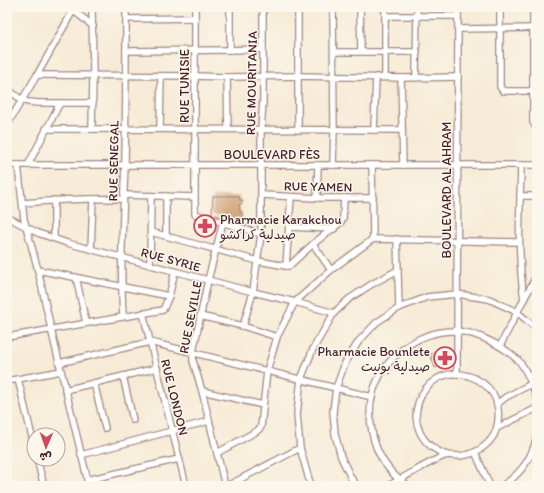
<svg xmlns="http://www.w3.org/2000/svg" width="544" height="493" font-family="Itim,'Playpen Sans Arabic',sans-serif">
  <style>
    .building { fill: #d0a175 }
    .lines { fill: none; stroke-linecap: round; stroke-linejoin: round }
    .minor-casing { stroke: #a08580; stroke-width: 8 }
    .minor { stroke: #fff; stroke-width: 5.5 }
    .labels { text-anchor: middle; stroke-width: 3; stroke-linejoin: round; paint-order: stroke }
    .street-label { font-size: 13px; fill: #4a1f2b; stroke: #fbf7ec }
    .poi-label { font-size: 13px; fill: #4a1f2b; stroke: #fbf7ec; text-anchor: start }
  </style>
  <rect width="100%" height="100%" fill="#fbf7ec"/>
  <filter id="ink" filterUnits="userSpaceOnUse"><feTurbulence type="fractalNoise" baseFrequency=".025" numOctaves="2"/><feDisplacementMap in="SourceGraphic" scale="8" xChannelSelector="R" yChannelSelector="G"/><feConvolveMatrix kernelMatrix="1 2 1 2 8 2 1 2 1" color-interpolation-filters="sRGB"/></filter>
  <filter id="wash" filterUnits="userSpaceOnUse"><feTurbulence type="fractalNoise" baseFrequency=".012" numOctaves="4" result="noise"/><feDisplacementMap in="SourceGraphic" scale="16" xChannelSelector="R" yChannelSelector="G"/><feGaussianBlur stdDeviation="0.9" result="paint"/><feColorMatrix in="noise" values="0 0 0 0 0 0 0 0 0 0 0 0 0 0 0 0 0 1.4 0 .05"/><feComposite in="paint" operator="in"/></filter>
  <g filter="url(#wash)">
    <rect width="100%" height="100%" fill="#f6ebd6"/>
    <g id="blocks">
      <g class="building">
        <polygon points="213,196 239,196 239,200 242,200 242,204 239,204 240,212 242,212 242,222 212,214"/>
        <polygon points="447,348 452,361 435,368 430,354"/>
      </g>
    </g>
  </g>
  <g filter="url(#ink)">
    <use href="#blocks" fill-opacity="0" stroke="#a08580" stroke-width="1"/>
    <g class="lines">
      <g class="minor-casing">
        <g id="minor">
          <polyline points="69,7 93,26"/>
          <polyline points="195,7 195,214 261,234"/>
          <polyline points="230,7 230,50"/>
          <polyline points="298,7 298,130"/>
          <polyline points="333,7 334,130 333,165"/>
          <polyline points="360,7 361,51"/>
          <polyline points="500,7 500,87 503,91 535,91"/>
          <polyline points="533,7 533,122 535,126 537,127"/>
          <polyline points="385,16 458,16"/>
          <polyline points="126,19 195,18"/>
          <polyline points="458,29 537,28"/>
          <polyline points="126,51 230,50 263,49"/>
          <polyline points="334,52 417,52"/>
          <polyline points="37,75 195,76 227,77 298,76 401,78 458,77"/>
          <polyline points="227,77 228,129"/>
          <polyline points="385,77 385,7"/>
          <polyline points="416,77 417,7"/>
          <polyline points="401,78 403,165"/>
          <polyline points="7,89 22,100 28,102 39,103 93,103"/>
          <polyline points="7,125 37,75 75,7"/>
          <polyline points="46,129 402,130"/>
          <polyline points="92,129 93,76 92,7"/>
          <polyline points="160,129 161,76"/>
          <polyline points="374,130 376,77"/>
          <polyline points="7,165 537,165"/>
          <polyline points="18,165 24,219 38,270 51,329 89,486"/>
          <polyline points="28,165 60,103"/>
          <polyline points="372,165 373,239"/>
          <path d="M521,165c-1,44 -4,89 3,134"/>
          <polyline points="124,195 194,197"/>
          <polyline points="262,195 317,198 373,198"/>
          <polyline points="520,196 537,196"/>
          <polyline points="317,198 318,165"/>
          <path d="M23,203c33,-3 67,-5 100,-4"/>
          <polyline points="7,217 38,233 67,243 208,280 253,292 295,302 334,313"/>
          <polyline points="223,222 208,280 193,352 193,361 202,391 225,486"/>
          <polyline points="289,227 334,229"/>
          <polyline points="151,232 258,261 286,266 289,266 313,244 341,222 343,218 344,198"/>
          <polyline points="166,236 166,196"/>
          <polyline points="54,238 54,200"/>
          <polyline points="397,239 399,308"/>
          <polyline points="313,244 331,270"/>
          <polyline points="91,249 93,199"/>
          <polyline points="150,264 151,196"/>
          <polyline points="286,266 291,197"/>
          <polyline points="38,270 169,296"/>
          <polyline points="76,277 86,323"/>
          <polyline points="143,313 186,486"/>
          <path d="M123,316c-3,-50 0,-101 2,-151 1,-53 1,-105 1,-158"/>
          <polyline points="200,316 243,326 277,337"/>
          <polyline points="243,326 253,292 261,234 261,130 263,100 263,7"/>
          <polyline points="7,337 163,310 169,296 175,271"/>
          <polyline points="500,346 524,299 537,275"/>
          <polyline points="59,363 150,342 372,397"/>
          <polyline points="457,374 458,7"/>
          <polyline points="123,376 133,420"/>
          <polyline points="18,379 34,445"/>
          <polyline points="7,381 61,371"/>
          <polyline points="94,383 105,428"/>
          <polyline points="65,390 157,368"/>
          <polyline points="202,391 263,405"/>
          <polyline points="497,404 506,397 537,381"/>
          <polyline points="497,428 537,408"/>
          <polyline points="475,452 490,486"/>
          <polyline points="217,453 257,431 261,427 267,371 277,337 295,302 331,270 373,239 519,242"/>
          <polyline points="81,455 209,421"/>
          <polyline points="37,459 44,486"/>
          <polyline points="87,480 179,459"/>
          <polyline points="227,486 300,448"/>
          <polyline points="313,486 310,483 300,448 297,414 301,379 313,349 334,313 349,299 372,284 398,270"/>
          <polyline points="357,486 351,478 341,457 335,434 333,411 336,388 345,363 359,341 377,322 399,308 427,297 457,294 489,299 517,312 537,329"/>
          <path d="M388,486c19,-10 37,-22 56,-30 5,-2 10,0 15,0 15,-1 28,-9 35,-21 6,-13 6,-29 -1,-41 -6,-9 -14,-15 -24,-18 -48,-16 -79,58 -22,79"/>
          <path d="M408,486c-19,-12 -32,-32 -36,-54 -2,-11 -3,-24 0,-36 9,-37 45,-66 84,-65 21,1 47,15 62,29 8,8 15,27 19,38"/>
          <path d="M502,486c18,-11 30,-29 35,-49"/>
        </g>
      </g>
      <use href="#minor" class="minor"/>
    </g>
  </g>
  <defs>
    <g id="pharmacy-ring" transform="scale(1.15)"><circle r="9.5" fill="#fbf7ec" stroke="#d1495b" stroke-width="1.5"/><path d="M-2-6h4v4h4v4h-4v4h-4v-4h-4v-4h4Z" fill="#d1495b"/></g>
  </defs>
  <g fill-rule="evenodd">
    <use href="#pharmacy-ring" x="205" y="226"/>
    <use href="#pharmacy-ring" x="445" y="358"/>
  </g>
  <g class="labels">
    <g class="street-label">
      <text transform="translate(251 83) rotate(-89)" y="5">RUE MOURITANIA</text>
      <text transform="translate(184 86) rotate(-90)" y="5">RUE TUNISIE</text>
      <text x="272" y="159">BOULEVARD FÈS</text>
      <text transform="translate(113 161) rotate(-89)" y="5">RUE SENEGAL</text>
      <text transform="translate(318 186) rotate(1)" y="5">RUE YAMEN</text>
      <text transform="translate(446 190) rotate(-90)" y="5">BOULEVARD AL AHRAM</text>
      <text transform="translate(171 259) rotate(15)" y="5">RUE SYRIE</text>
      <text transform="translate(190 317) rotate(-79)" y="5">RUE SEVILLE</text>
      <text transform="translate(175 397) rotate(76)" y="5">RUE LONDON</text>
    </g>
    <g class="poi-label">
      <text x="220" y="224">Pharmacie Karakchou<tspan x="220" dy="15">صيدلية كراكشو</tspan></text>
      <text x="430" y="356" text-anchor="end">Pharmacie Bounlete<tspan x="430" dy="15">صيدلية بونيت</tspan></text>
    </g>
  </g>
  <rect width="544" height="493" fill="none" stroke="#fbf7ec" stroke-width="24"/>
  <g transform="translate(46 447) rotate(182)"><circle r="19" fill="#fbf7ec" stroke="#b4a19f"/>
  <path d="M0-3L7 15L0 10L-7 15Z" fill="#d1495b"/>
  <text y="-6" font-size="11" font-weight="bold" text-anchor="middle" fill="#4a1f2b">ش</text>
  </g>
</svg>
